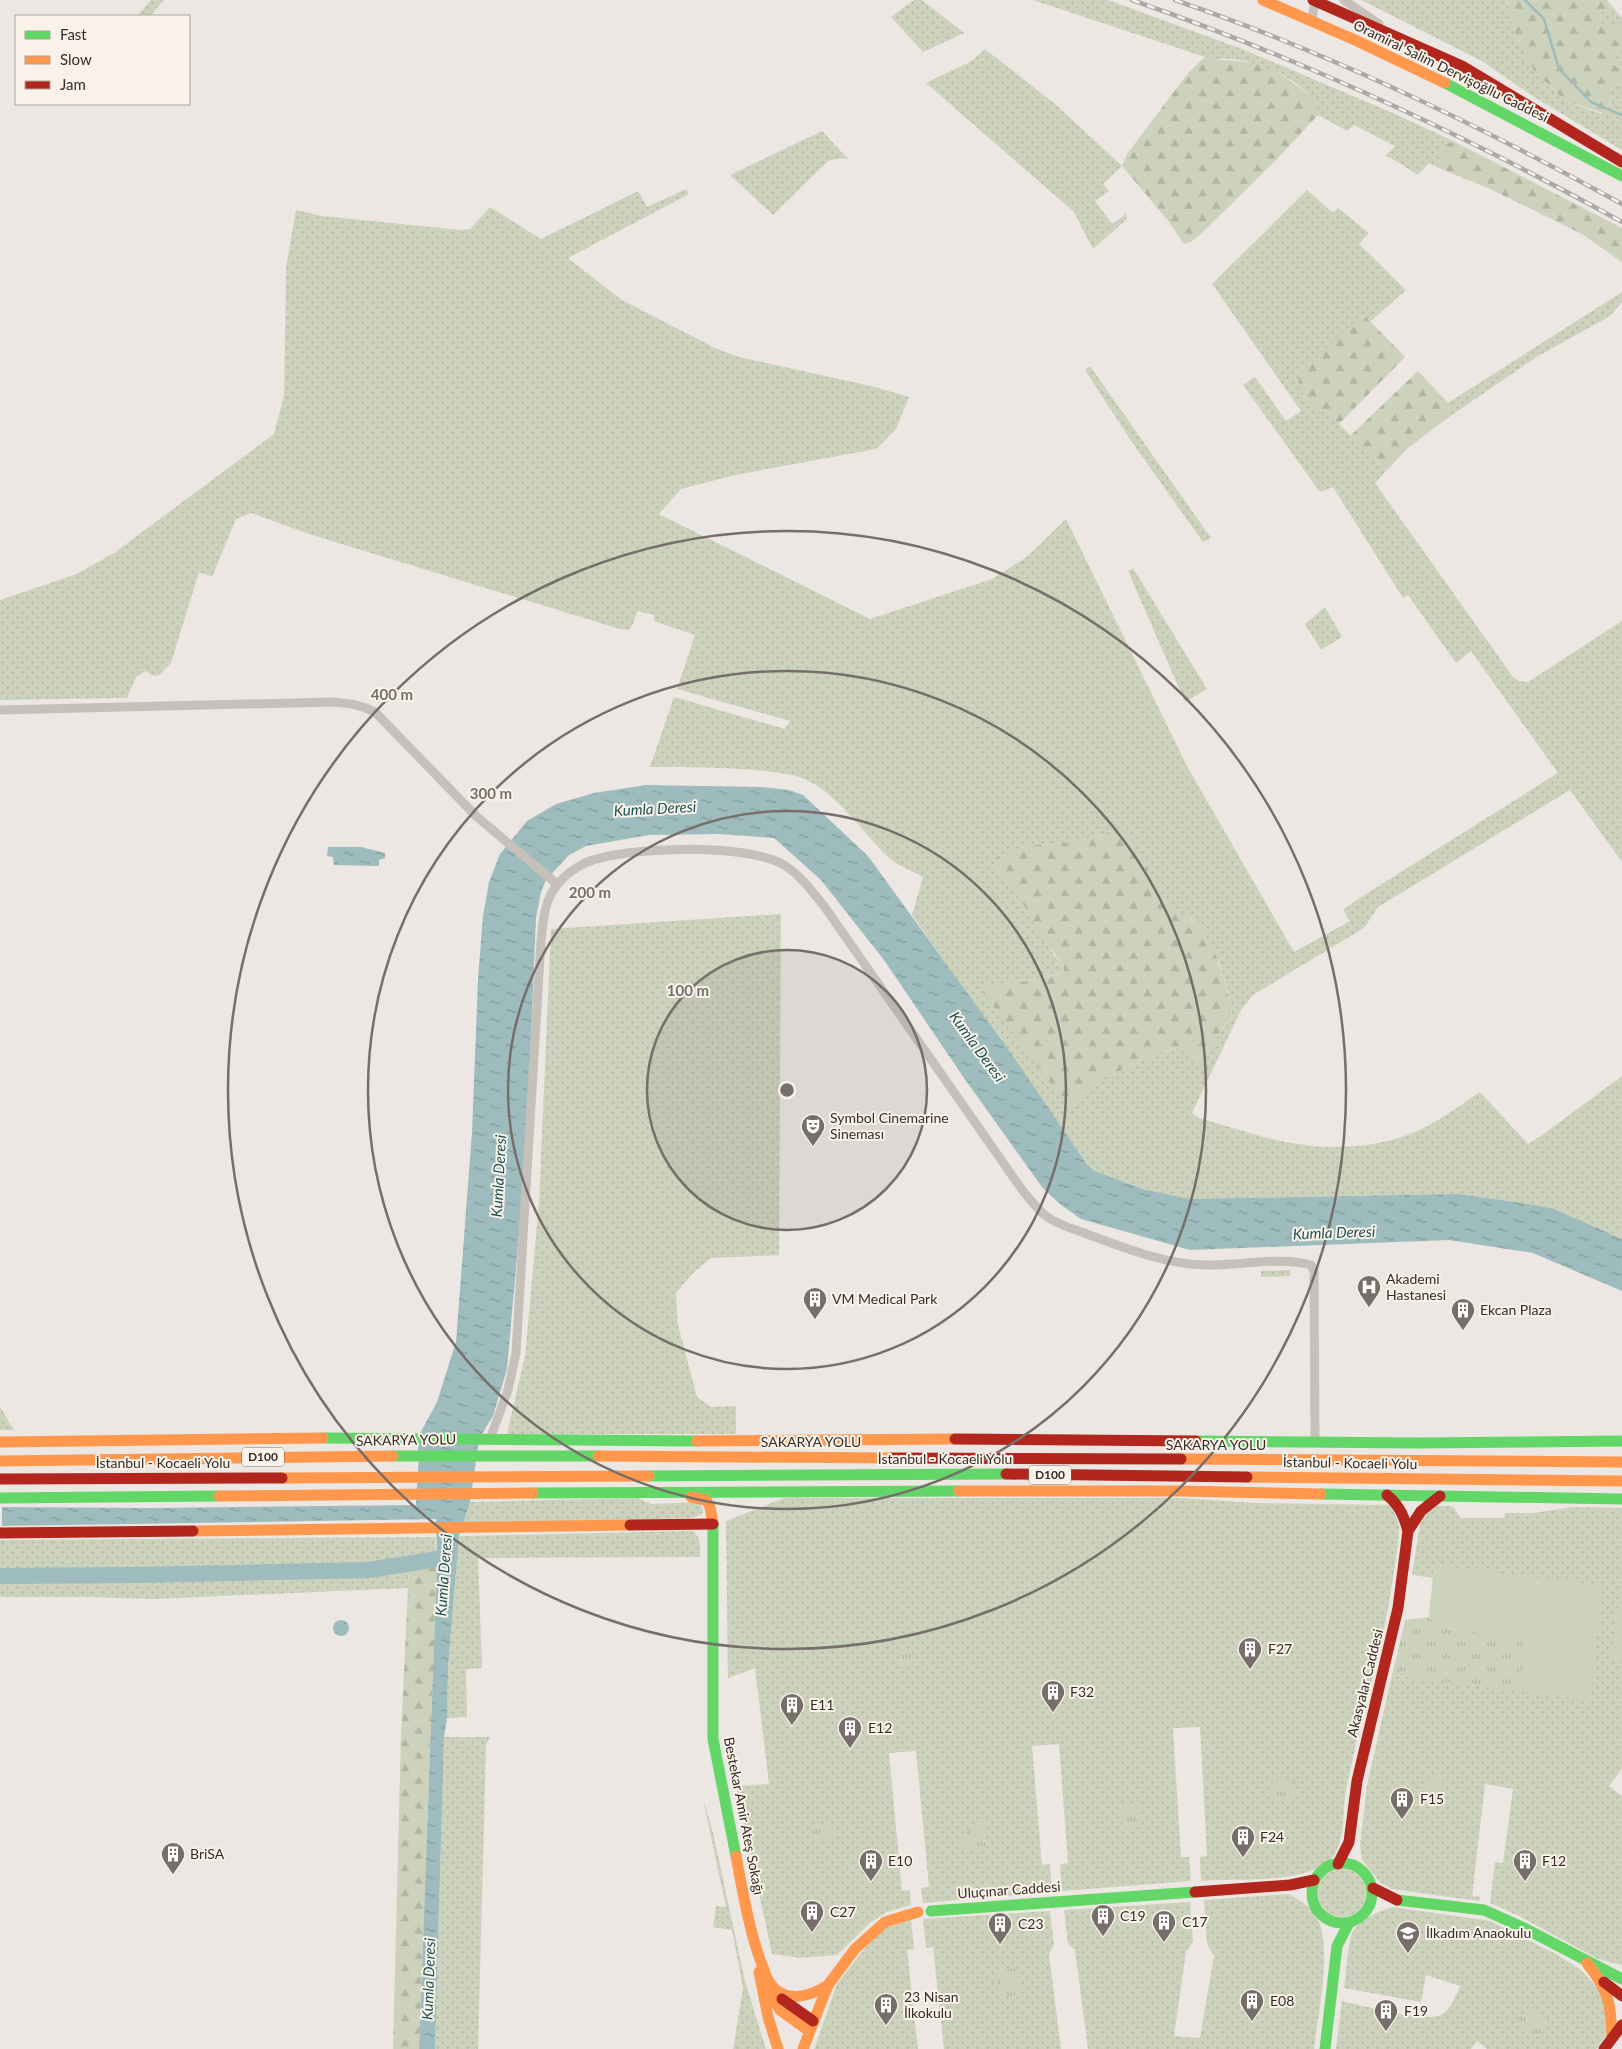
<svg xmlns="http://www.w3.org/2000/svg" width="1622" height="2049" font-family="Lato,sans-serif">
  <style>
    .grass { fill: url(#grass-dots); fill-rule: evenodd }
    .forest { fill: url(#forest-firs) }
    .park { fill: url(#park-tufts) }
    .pitch { fill: #cdd2bc }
    .water { fill: url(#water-ripples) }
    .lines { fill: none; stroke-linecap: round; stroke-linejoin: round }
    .stream { stroke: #9ebcbd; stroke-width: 2.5 }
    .river { stroke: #9ebcbd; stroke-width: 16 }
    .street { stroke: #c6c0ba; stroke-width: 9 }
    .fast { stroke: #63d668; stroke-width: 11 }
    .slow { stroke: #ff974d; stroke-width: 11 }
    .jam { stroke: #b3261e; stroke-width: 11 }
    .rail-casing { stroke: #ada8a5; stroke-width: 4.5 }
    .rail { stroke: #f9f2e9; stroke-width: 2.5; stroke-dasharray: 8; stroke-linecap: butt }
    .ring { fill: none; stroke: #766e6a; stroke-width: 2.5 }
    .labels { text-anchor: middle; stroke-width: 4; stroke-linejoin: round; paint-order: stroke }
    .shield { fill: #f9f2e9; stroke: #706863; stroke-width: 1 }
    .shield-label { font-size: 12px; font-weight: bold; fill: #362d29 }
    .street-label { font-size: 14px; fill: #362d29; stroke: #f9f2e9 }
    .poi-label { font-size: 14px; fill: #362d29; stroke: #f9f2e9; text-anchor: start }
    .water-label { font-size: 15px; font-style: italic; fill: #205256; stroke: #f9f2e9 }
    .centre { fill: #766e6a; stroke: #f9f2e9; stroke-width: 2.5 }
    .ring-label { font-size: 15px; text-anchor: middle; font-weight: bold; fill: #766e6a; stroke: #f9f2e9; stroke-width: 4; stroke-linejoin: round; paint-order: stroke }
  </style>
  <defs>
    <pattern id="grass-dots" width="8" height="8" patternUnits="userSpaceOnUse" patternTransform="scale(1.25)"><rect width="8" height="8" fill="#cdd2bc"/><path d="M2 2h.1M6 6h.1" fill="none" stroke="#b1b5a2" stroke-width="1.8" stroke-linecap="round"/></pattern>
    <pattern id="forest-firs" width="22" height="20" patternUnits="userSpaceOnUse" patternTransform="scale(1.25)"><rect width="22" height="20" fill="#cdd2bc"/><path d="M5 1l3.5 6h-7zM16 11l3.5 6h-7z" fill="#b1b5a2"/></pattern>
    <pattern id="park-tufts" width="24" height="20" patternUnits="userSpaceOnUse" patternTransform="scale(1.25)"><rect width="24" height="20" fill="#cdd2bc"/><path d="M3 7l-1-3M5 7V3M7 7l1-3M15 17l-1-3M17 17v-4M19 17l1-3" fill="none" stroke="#b1b5a2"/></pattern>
    <pattern id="water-ripples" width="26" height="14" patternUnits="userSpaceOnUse" patternTransform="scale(1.25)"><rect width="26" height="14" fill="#9ebcbd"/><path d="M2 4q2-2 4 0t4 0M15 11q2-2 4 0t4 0" fill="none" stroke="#82999a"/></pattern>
  </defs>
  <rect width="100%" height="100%" fill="#ece7e2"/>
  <g class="grass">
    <polygon points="151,0 164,0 150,16 137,16"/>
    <polygon points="914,0 922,0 964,33 923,52 891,17"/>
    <path d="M1033,0h75l134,49 151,64 62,29 -12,2 -4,15 2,10 -12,-6 -11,12 -27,-17 -6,-2 10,-10 -41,-21 -7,6 -29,-16 -3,-15c-9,-7 -18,-17 -28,-22 -21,-12 -50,-23 -73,-18z"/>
    <polygon points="1361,0 1507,0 1515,35 1535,72 1565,101 1602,114 1611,104 1610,95 1612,88 1622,85 1622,150 1534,97 1482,61"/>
    <polygon points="1612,6 1622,18 1622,29 1617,26 1606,27 1602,24 1600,16 1603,11"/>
    <polygon points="1622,47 1622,68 1617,67 1612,62 1615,52"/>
    <polygon points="985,49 1055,104 1122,166 1103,184 1109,191 1095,201 1112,224 1126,214 1127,219 1093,249 1074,212 926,83 972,61"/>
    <polygon points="822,131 848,159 840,158 828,161 773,215 730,175"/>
    <path d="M686,189l3,5 -121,64 52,41 95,49 24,9 132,29 38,11 -13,32 -20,20 -141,26 -54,14 -22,25 211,105 122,-40 36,-23 38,-37 122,249 106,184 56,-31 -7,-11 15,-11 200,-126 -87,-122 -15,12 -48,-68 -5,3 -70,-111 -13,5 -77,-107 12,-8 31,44 15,-10 -89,-127 95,-94 26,23 5,-5 31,25 -10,11 47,46 -35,31 -6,-5 -62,80 36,28 47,47 -11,12 138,194 6,4 9,1 94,-61v241l-52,-72 -192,117 -14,21 -111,67 -12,15 -49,103 6,5c32,8 68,22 100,26 37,6 82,3 117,-12 23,-10 44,-26 65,-40l48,52 13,-8 81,-60v163l-70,-31 -36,-6 -58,-8 -269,5 -46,-10 -49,-18 -8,-8 -174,-248 11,-38 -26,-13 -11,-9c-22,-22 -49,-60 -77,-74 -14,-7 -29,-8 -44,-10 -39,-4 -77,-4 -115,-4l24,-70 111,32 5,-8 -113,-32 18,-54 -41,-14v-6l-16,-4 -6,15 -4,4 -8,-1 -311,-95 -58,-21 -15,6 -24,58 -13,-5 -28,91 -12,12 -5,1 -9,-5 -9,6 -9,21 -127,2v-100l77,-26 37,-21 160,-119 10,-38 2,-128 10,-58 26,6 139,14 9,-1 20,-22 51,32 97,-48 9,16zM1118,830l49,74 9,8 17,8 26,41 9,30 4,22 -25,41 -3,10 -5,5c-3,-10 -10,-21 -20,-21 -15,1 -66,25 -78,34 -11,8 -21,19 -31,28l-81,-125 39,-4 38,-10 -2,-5 -10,-11 -34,-57 -26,-32 1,-8c29,-16 51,-12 82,-17 14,-2 28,-8 41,-11z"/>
    <polygon points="1622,292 1622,302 1610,316 1538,356 1449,417 1448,403"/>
    <polygon points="1090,366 1211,538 1203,542 1134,445 1085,370"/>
    <polygon points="1133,568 1207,689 1185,702 1128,571"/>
    <polygon points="1325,607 1342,637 1321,650 1305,624"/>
    <polygon points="781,914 779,1255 711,1258 693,1273 676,1293 678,1325 697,1397 711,1407 736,1406 736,1434 507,1434 525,1356 539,1203 551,929"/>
    <polygon points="1290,1270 1290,1276 1261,1277 1261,1271"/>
    <polygon points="0,1407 14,1430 0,1430"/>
    <polygon points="638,1498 651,1504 700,1502 703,1512 701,1515 691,1518 463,1524 470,1502"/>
    <path d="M784,1498h396l75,5 135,2c4,8 9,15 9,24 0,16 -4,33 -6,49 -10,72 -33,141 -47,212 -4,20 0,49 -13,67 -23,28 -98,21 -132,24l-1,-24 7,-1 -7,-129 -27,1 8,129h8l2,24 -129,10 -2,-27 8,-1 -9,-119 -27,2 10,119 8,-1 2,28 -129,11 -2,-15 8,-1 -13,-136 -27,2 13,138 8,-1 1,15 -24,7 -16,10 -34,33 -37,3 -28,-4 -36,-168 33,-2 -14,-116 -27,10 -2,-157z"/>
    <polygon points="1437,1506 1452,1506 1461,1518 1504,1518 1505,1513 1533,1513 1573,1507 1622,1508 1622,1769 1609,1786 1622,1796 1622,1965 1598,1959 1521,1917 1490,1903 1495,1862 1503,1863 1513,1789 1485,1784 1472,1896 1480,1897 1479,1901 1392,1889 1380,1882 1362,1860 1360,1846 1367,1785 1392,1675 1591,1700 1592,1692 1434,1566 1433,1578 1412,1575 1420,1524 1427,1510"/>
    <path d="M691,1531c11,4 9,16 9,26l-222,1 4,110 -16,1 1,48 -20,1 1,-51 11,-131z"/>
    <polygon points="435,1537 437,1563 423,1563 409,1567 408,1588 153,1599 88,1597 0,1597 0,1540"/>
    <polygon points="444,1737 490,1737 486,1745 478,2049 435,2049"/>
    <polygon points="702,1794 713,1833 745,1981 766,2049 733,2049 743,1988 732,1930 713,1927 716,1906 726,1907"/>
    <circle cx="1342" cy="1893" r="24"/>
    <path d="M1288,1894c12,6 25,14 31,28 12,31 -1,93 -5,127h-226l-13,-99 -7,-6 -4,-34 126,-8 3,39 -7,11 -12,84 26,2 14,-82 -7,-12 -3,-44z"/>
    <path d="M1393,1907l97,14 66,33 25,16 20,22 5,16 1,26 -11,15h-109l-10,-8 -6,8h-135l6,-48c19,4 84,22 99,14 10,-5 15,-20 19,-29l-34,-11 -5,27 -77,-14c2,-12 4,-44 8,-54 7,-15 27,-23 41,-27z"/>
    <polygon points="1050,1911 1054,1945 1049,1954 1061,2049 944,2049 933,1947 926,1948 923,1919"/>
    <polygon points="911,1920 914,1949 907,1950 918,2049 814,2049 837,1984 870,1942 888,1927"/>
  </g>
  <g class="forest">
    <polygon points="1507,0 1607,0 1612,6 1603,11 1600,16 1602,24 1606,27 1617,26 1622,29 1622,47 1615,52 1612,62 1617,67 1622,68 1622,85 1611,89 1610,115 1565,101 1535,72 1515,35"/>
    <path d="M1205,57c13,4 29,3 43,5 25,4 47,22 67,38l3,15 -42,45 -74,73 -11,9 -7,2 -15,-22 -47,-56 5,-12 61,-81z"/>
    <polygon points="1455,142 1622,228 1622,262 1582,234 1488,188 1441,169 1439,159 1443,144"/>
    <path d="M1365,316l40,41 -66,67c-18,-14 -43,-25 -40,-49l59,-57z"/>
    <polygon points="1418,371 1448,403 1449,417 1408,448 1386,471 1350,436"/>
    <path d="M1118,830l11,6 38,68c9,8 19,11 26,17 22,18 34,64 39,91l-25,42 -3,10 -5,5c-3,-9 -9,-21 -20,-21 -13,0 -67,25 -78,34 -11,8 -21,19 -31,28l-87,-118 6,-7 39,-4 36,-9v-6l-23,-30 -21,-38 -26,-32 1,-8c29,-16 51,-12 82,-17 14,-2 28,-8 41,-11z"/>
    <polygon points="423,1563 437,1563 419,2049 393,2049 401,1735 409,1567"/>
  </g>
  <g class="park">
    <polygon points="1429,1617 1441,1628 1525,1638 1520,1692 1392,1675 1405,1620"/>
    <polygon points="900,1649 912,1649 913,1667 901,1668"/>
    <circle cx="1434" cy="1786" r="10"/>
    <polygon points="1273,1777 1296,1779 1294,1801 1271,1799"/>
    <polygon points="1138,1803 1140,1827 1123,1828 1121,1804"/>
    <polygon points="984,1822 986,1849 960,1851 959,1840 976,1823"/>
    <polygon points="833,1824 835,1839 811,1842 809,1826"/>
    <polygon points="1017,1968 1019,1995 999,1997 996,1971"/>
    <polygon points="1530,2005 1550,2021 1537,2037 1517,2022"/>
  </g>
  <g class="pitch">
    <polygon points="1434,1565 1602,1585 1591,1700 1520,1692 1524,1638 1441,1628 1429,1617"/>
    <polygon points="1616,1610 1622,1610 1622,1661 1611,1660"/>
  </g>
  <g class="water">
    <polygon points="646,785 761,787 789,790 803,795 868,856 1013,1056 1086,1163 1094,1171 1143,1189 1189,1199 1458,1194 1516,1202 1552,1208 1622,1239 1622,1291 1533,1253 1449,1240 1190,1250 1081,1219 1060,1204 1042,1187 964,1078 884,960 821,880 774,838 719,834 649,835 586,846 569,855 546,880 541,892 536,918 526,1155 507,1369 493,1416 479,1439 470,1502 459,1536 448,1667 447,1718 444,1737 435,2049 419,2049 437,1563 436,1519 2,1526 2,1507 149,1508 416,1505 419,1455 417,1439 437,1402 456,1342 472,1132 478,979 483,916 489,882 500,854 527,821 556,804 594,793"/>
    <polygon points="328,847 361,847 385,853 385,858 379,860 379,866 334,865 333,857 327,856"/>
    <circle cx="341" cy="1628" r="8"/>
  </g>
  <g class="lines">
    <polyline class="stream" points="1525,0 1544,19 1559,69 1591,102 1622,115"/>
    <polyline class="river" points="0,1576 133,1575 369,1570 443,1558"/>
    <g class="street">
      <polyline points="1344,0 1379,24"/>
      <polyline points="1312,20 1315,0"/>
      <path d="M0,710l332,-8c17,1 29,3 43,10l101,104 81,68"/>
      <path d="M490,1439l18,-49 8,-37 25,-412c2,-19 3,-42 17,-57 7,-9 17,-16 27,-21 39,-17 163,-20 199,2 16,10 28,26 40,41l194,278c8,11 17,23 28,32 12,9 27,13 41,18 38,14 77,30 118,31 32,1 76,-9 106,0l3,6 1,171"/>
    </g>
    <g class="fast">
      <polyline points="1445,83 1622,176"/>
      <polyline points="323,1438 697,1441"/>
      <polyline points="1196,1441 1419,1443 1622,1441"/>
      <polyline points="393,1456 598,1456"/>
      <polyline points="649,1476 1006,1474"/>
      <polyline points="533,1493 959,1491"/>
      <polyline points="1321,1494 1622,1499"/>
      <polyline points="0,1498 219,1496"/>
      <polyline points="713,1524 713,1739 736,1856"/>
      <circle cx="1342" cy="1893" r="30"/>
      <polyline points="1397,1900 1484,1910 1522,1927 1622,1979"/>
      <polyline points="931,1911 1195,1892"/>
      <polyline points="1325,2049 1337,1946 1349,1923"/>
    </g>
    <g class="slow">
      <polyline points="1263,0 1355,40 1445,83"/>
      <polyline points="697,1441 955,1439"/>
      <polyline points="0,1442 323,1438"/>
      <polyline points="598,1456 892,1458"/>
      <polyline points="1181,1459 1622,1462"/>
      <polyline points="0,1461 393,1456"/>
      <polyline points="1247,1477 1622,1481"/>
      <polyline points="282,1478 649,1476"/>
      <polyline points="959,1491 1181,1491 1321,1494"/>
      <polyline points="219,1496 533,1493"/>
      <polyline points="691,1497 706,1500 710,1507 713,1524"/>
      <polyline points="193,1531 630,1525"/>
      <path d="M736,1856c7,37 13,74 26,109 3,6 4,13 8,18 14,22 41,13 58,2"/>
      <path d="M1587,1963c22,28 24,40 25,75"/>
      <polyline points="759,1972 768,2017 778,2049"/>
      <polyline points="766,1989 780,2010 809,2031"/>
      <polyline points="803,2049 828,1985 855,1949 885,1922 918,1912"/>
    </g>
    <g class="jam">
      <polyline points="1313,0 1462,66 1622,162"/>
      <polyline points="955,1439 1196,1441"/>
      <polyline points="892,1458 1181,1459"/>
      <polyline points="1006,1474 1247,1477"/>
      <polyline points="0,1479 282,1478"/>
      <polyline points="630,1525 713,1524"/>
      <polyline points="1408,1531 1421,1511 1440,1496"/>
      <polyline points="0,1533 193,1531"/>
      <path d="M1338,1864l11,-22 8,-61 41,-173 10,-77c-4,-15 -9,-26 -21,-36"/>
      <polyline points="1373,1888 1397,1900"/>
      <polyline points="1195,1892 1290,1885 1314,1880"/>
      <polyline points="1604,1982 1622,1996"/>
      <polyline points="782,1999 813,2021"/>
      <polyline points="1604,2049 1622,2025"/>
    </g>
    <g class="rail-casing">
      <g id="rail">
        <path d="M1132,0c170,59 333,135 490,222"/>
        <path d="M1175,0c155,53 304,125 447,204"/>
      </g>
    </g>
    <use href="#rail" class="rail"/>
  </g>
  <circle cx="787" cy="1090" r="140" fill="#766e6a" fill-opacity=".12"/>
  <g class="ring">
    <circle cx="787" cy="1090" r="140"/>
    <circle cx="787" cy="1090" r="279"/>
    <circle cx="787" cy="1090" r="419"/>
    <circle cx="787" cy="1090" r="559"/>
  </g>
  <defs>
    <g id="theatre-pin" transform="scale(1.25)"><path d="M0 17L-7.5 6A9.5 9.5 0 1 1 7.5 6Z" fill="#766e6a" stroke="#f9f2e9"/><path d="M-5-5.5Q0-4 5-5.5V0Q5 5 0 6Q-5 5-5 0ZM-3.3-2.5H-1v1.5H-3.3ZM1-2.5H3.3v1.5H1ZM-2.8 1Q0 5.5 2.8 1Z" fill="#fff"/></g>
    <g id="hospital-pin" transform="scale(1.25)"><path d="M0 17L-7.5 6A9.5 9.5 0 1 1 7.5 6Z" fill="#766e6a" stroke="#f9f2e9"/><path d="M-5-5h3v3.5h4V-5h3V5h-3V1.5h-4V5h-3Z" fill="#fff"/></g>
    <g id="building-pin" transform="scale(1.25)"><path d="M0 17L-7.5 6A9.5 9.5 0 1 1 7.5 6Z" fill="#766e6a" stroke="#f9f2e9"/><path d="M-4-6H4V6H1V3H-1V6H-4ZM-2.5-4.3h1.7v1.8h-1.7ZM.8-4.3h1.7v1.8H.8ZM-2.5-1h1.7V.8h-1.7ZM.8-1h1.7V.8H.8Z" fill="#fff"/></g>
    <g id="school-pin" transform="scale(1.25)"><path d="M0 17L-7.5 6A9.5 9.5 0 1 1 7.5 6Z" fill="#766e6a" stroke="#f9f2e9"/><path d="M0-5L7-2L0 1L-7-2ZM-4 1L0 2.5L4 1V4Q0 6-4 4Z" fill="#fff"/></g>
  </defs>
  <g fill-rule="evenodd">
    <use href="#theatre-pin" x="813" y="1126"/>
    <use href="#hospital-pin" x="1369" y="1287"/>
    <use href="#building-pin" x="815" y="1299"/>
    <use href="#building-pin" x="1463" y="1310"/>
    <use href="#building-pin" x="1250" y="1649"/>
    <use href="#building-pin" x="1053" y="1692"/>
    <use href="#building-pin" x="792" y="1705"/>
    <use href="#building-pin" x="850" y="1728"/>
    <use href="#building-pin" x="1402" y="1799"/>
    <use href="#building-pin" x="1243" y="1837"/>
    <use href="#building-pin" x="173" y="1854"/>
    <use href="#building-pin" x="871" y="1861"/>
    <use href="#building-pin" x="1525" y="1861"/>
    <use href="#building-pin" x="812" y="1912"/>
    <use href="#building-pin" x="1103" y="1916"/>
    <use href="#building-pin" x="1164" y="1922"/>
    <use href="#building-pin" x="1000" y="1924"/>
    <use href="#school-pin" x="1408" y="1933"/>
    <use href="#building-pin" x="1252" y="2001"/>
    <use href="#building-pin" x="886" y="2005"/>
    <use href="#building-pin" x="1386" y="2011"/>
  </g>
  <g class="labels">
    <g class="shield">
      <rect x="242" y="1447.5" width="42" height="19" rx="4"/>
      <rect x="1029" y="1465.5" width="42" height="19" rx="4"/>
    </g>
    <g class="shield-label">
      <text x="263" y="1461">D100</text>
      <text x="1050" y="1479">D100</text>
    </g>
    <g class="street-label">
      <text transform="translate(1451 71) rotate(26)" y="5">Oramiral Salim Dervişoğllu Caddesi</text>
      <text transform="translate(406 1440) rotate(-1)" y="5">SAKARYA YOLU</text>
      <text x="811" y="1447">SAKARYA YOLU</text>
      <text x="1216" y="1450">SAKARYA YOLU</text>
      <text x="945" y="1464">İstanbul - Kocaeli Yolu</text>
      <text x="163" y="1468">İstanbul - Kocaeli Yolu</text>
      <text transform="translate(1350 1463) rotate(1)" y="5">İstanbul - Kocaeli Yolu</text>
      <text transform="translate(1365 1683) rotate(-76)" y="5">Akasyalar Caddesi</text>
      <text transform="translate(744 1816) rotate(79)" y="5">Bestekar Amir Ateş Sokağı</text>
      <text transform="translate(1009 1890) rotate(-4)" y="5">Uluçınar Caddesi</text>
    </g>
    <g class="poi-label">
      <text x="830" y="1123">Symbol Cinemarine<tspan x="830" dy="16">Sineması</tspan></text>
      <text x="1386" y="1284">Akademi<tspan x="1386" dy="16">Hastanesi</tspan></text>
      <text x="832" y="1304">VM Medical Park</text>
      <text x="1480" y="1315">Ekcan Plaza</text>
      <text x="1268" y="1654">F27</text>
      <text x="1070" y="1697">F32</text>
      <text x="810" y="1710">E11</text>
      <text x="868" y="1733">E12</text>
      <text x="1420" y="1804">F15</text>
      <text x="1260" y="1842">F24</text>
      <text x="190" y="1859">BriSA</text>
      <text x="888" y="1866">E10</text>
      <text x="1542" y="1866">F12</text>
      <text x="830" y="1917">C27</text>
      <text x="1120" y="1921">C19</text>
      <text x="1182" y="1927">C17</text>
      <text x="1018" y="1929">C23</text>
      <text x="1426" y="1938">İlkadım Anaokulu</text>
      <text x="904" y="2002">23 Nisan<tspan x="904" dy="16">İlkokulu</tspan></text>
      <text x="1270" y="2006">E08</text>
      <text x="1404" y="2016">F19</text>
    </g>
    <g class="water-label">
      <text transform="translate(655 809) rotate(-3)" y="5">Kumla Deresi</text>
      <text transform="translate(977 1047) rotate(54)" y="5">Kumla Deresi</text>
      <text transform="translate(499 1176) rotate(-87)" y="5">Kumla Deresi</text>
      <text transform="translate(1334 1233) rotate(-2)" y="5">Kumla Deresi</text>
      <text transform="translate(444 1575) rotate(-86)" y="5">Kumla Deresi</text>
      <text transform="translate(429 1979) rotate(-88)" y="5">Kumla Deresi</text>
    </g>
  </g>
  <circle cx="787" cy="1090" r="8" class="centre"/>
  <g class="ring-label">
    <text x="392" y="700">400 m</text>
    <text x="491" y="799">300 m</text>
    <text x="590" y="898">200 m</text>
    <text x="688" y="996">100 m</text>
  </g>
  <rect x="15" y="15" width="175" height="90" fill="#f9f2e9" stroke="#aba39c"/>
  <rect x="25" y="31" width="25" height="8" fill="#63d668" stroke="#aba39c"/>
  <text x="60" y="40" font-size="15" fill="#362d29">Fast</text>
  <rect x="25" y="56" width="25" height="8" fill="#ff974d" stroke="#aba39c"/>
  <text x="60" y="65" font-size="15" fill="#362d29">Slow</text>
  <rect x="25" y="81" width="25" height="8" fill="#b3261e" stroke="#aba39c"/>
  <text x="60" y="90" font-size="15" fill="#362d29">Jam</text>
</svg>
